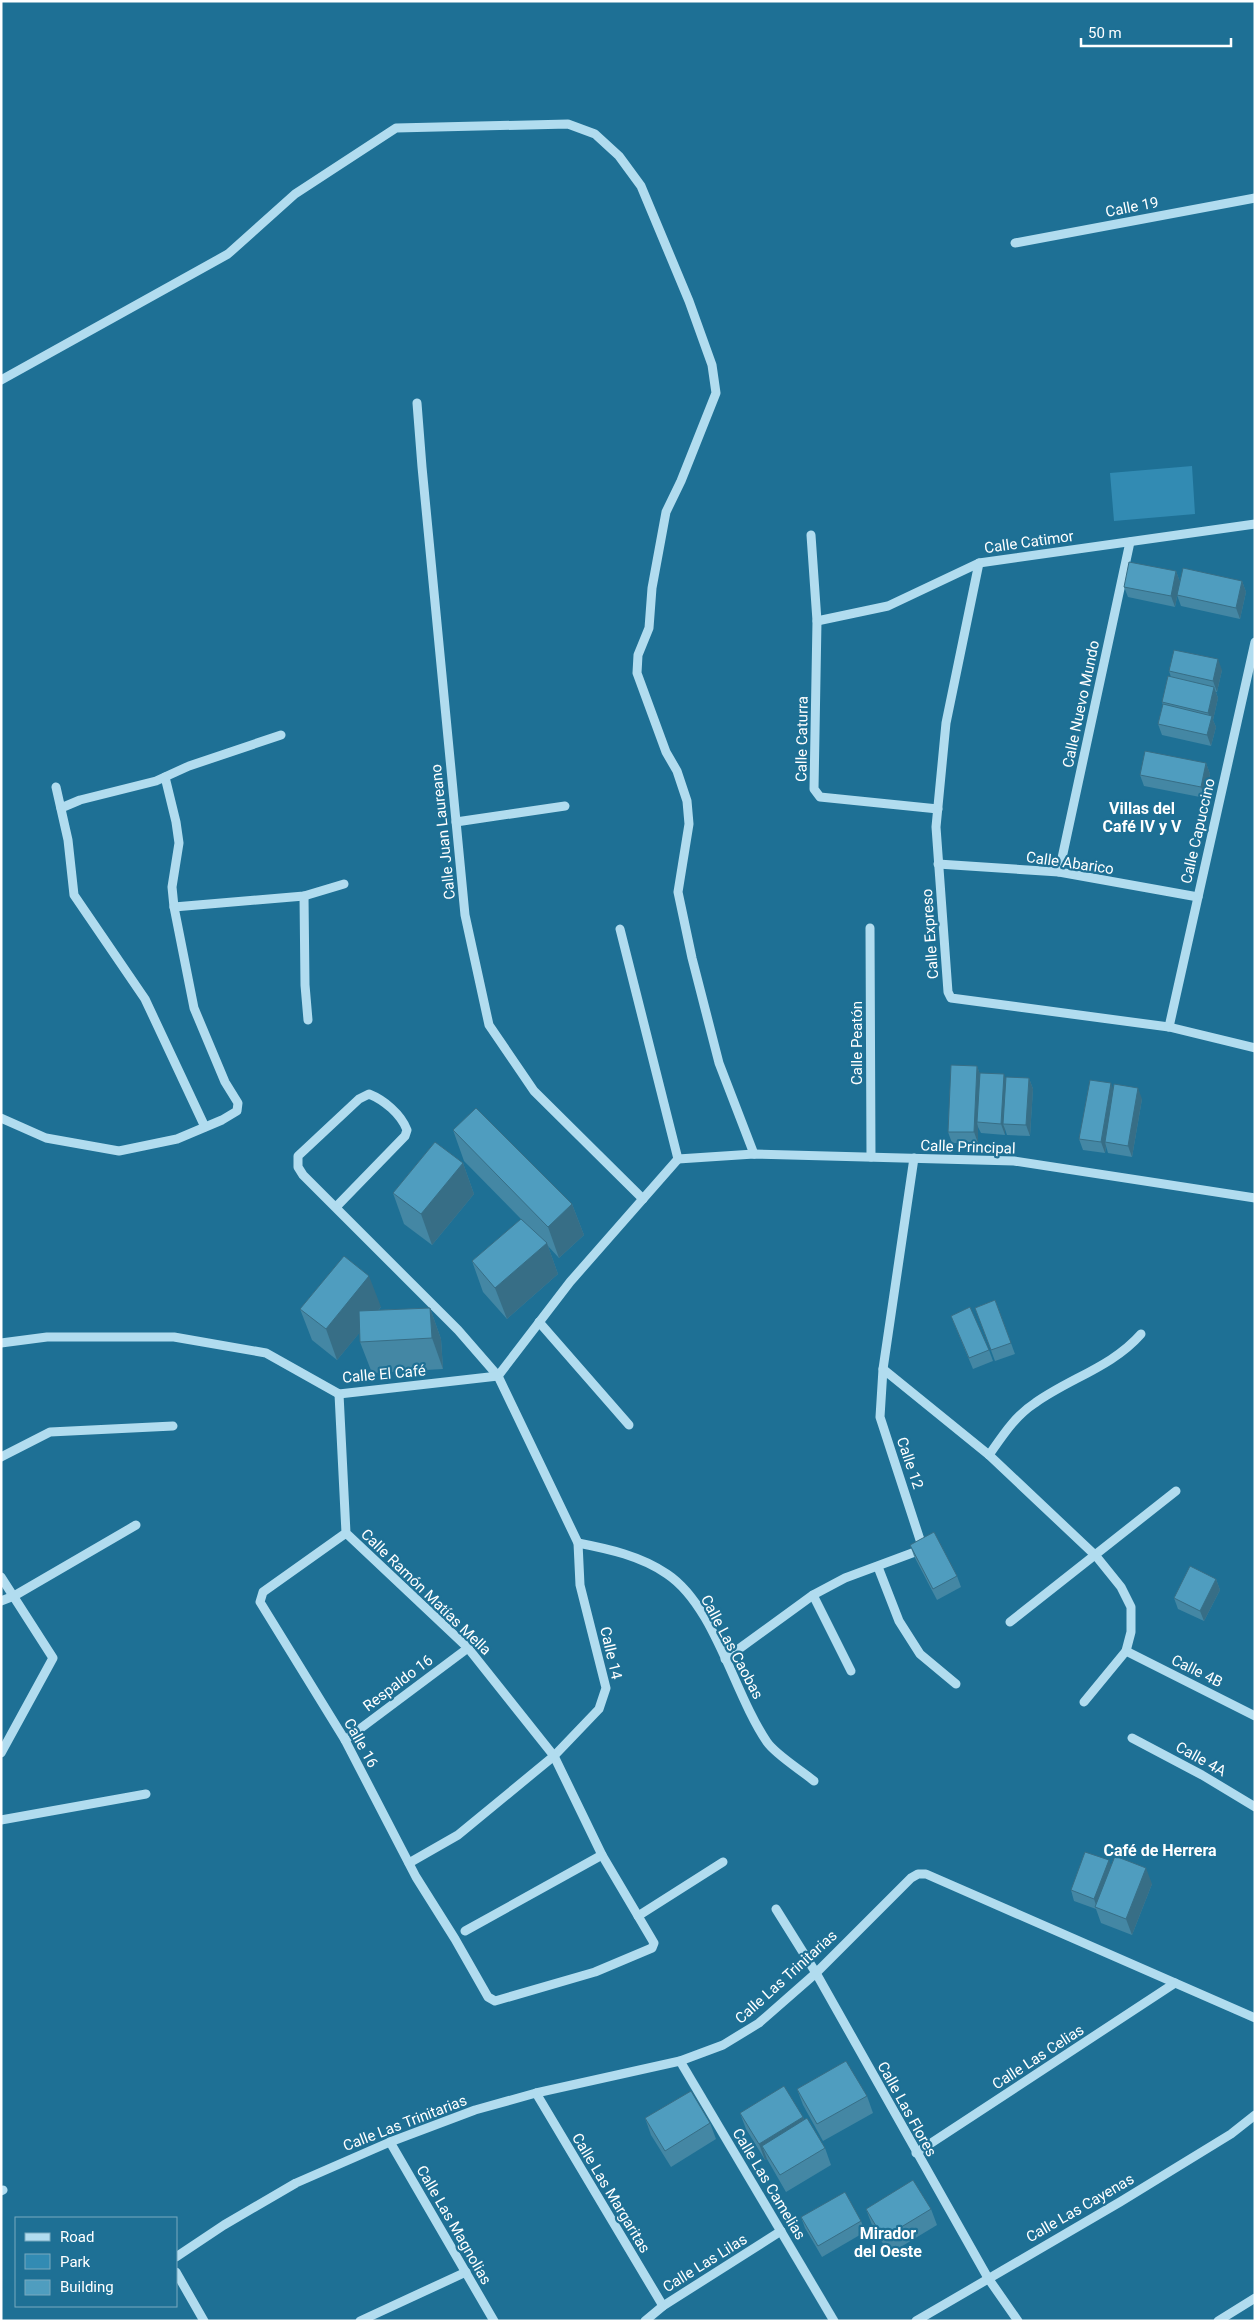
<svg xmlns="http://www.w3.org/2000/svg" width="1256" height="2322" font-family="Roboto,sans-serif">
  <style>
    .green { fill: #328bb3 }
    .lines { fill: none; stroke-linecap: round; stroke-linejoin: round }
    .minor { stroke: #b1dcef; stroke-width: 9 }
    .wall { fill: #4487a4 }
    .shaded-wall { fill: #376e86 }
    .building { fill: #4f9dbf; stroke: #376e86 }
    .labels { text-anchor: middle; stroke-width: 4.5; stroke-linejoin: round; paint-order: stroke }
    .street-label { font-size: 15px; fill: #fff; stroke: #1e7095 }
    .neighbourhood-label { font-size: 16px; font-weight: bold; fill: #fff; stroke: #1e7095 }
  </style>
  <rect width="100%" height="100%" fill="#1e7095"/>
  <polygon class="green" points="1192,466 1195,514 1114,521 1110,473"/>
  <g class="lines">
    <g class="minor">
      <polyline points="1015,243 1255,198"/>
      <polyline points="1,380 228,254 295,194 396,128 568,124 595,134 619,156 641,186 689,301 712,365 716,393 681,481 666,512 652,588 649,628 638,655 637,673 666,752 677,771 687,801 689,824 678,892 692,958 719,1063 754,1154"/>
      <polyline points="417,403 422,467 465,915 489,1025 534,1091 643,1199"/>
      <polyline points="811,535 817,621 814,789 820,797 938,809"/>
      <polyline points="979,563 946,723 936,827 948,992 951,998 1169,1027 1255,1048"/>
      <polyline points="817,621 888,606 979,563 1255,524"/>
      <polyline points="56,787 68,840 74,895 145,999 205,1127"/>
      <polyline points="61,808 80,800 156,781 189,766 281,735"/>
      <polyline points="456,822 565,806"/>
      <polyline points="938,864 1059,872 1198,897"/>
      <polyline points="1059,872 1130,542"/>
      <polyline points="304,896 305,985 308,1020"/>
      <polyline points="174,907 304,896 344,884"/>
      <polyline points="870,928 871,1157"/>
      <polyline points="620,929 678,1159"/>
      <polyline points="1169,1027 1255,642"/>
      <polyline points="1,1118 46,1138 119,1151 177,1139 222,1120 237,1111 238,1103 225,1082 194,1008 174,907 172,887 179,843 176,822 165,777"/>
      <polyline points="678,1159 754,1154 1014,1161 1255,1198"/>
      <path d="M336,1207l69,-71 2,-6c-6,-16 -23,-30 -38,-36l-10,5 -61,57v11l5,8 155,155 40,46 80,167 2,42 26,103 -7,21 -45,47 -96,79 -49,28"/>
      <polyline points="539,1322 629,1425"/>
      <polyline points="1,1343 47,1337 174,1337 266,1353 339,1394 498,1376 570,1282 678,1159"/>
      <polyline points="883,1369 989,1455 1096,1556 1121,1587 1131,1607 1131,1632 1126,1651 1084,1702"/>
      <polyline points="339,1394 346,1533 468,1648 554,1756 602,1855 654,1943 652,1948 595,1972 495,2001 488,1997 455,1939 416,1877 345,1740 260,1602 263,1592 346,1533"/>
      <path d="M989,1455c14,-20 26,-39 46,-52 35,-25 77,-36 106,-69"/>
      <polyline points="1,1457 50,1432 173,1426"/>
      <path d="M578,1543c31,6 63,13 89,31 48,32 67,120 100,168 9,13 34,28 47,39"/>
      <polyline points="878,1567 899,1621 920,1654 956,1684"/>
      <polyline points="1,1577 53,1658 1,1753"/>
      <polyline points="813,1595 851,1671"/>
      <polyline points="1,1601 14,1596 136,1525"/>
      <polyline points="1010,1622 1176,1491"/>
      <polyline points="1126,1651 1255,1716"/>
      <polyline points="725,1659 813,1595 845,1578 923,1549 880,1417 883,1369 914,1158"/>
      <polyline points="1132,1738 1202,1775 1255,1807"/>
      <polyline points="345,1740 468,1648"/>
      <polyline points="1,1820 146,1794"/>
      <polyline points="776,1909 816,1973 988,2278 1018,2321"/>
      <polyline points="638,1916 723,1862"/>
      <polyline points="465,1931 602,1855"/>
      <polyline points="680,2061 834,2321"/>
      <polyline points="536,2093 663,2306"/>
      <polyline points="390,2142 494,2321"/>
      <polyline points="916,2153 1175,1983"/>
      <polyline points="1,2191 3,2190"/>
      <polyline points="176,2257 224,2225 296,2183 390,2142 475,2110 536,2093 680,2061 723,2045 759,2023 816,1973 911,1878 918,1874 926,1874 1255,2018"/>
      <polyline points="176,2272 204,2321"/>
      <polyline points="360,2321 466,2272"/>
      <polyline points="645,2321 663,2306 781,2231"/>
      <polyline points="916,2321 1120,2202 1231,2134 1255,2115"/>
      <polyline points="1218,2321 1255,2298"/>
    </g>
  </g>
  <g class="wall">
    <polygon points="1176,571 1180,582 1175,607 1128,597 1124,587"/>
    <polygon points="1242,581 1246,592 1240,619 1181,606 1177,595"/>
    <polygon points="1222,670 1217,692 1216,692 1218,698 1213,720 1216,727 1211,746 1162,735 1158,724 1163,705 1162,702 1171,677 1169,671"/>
    <polygon points="1206,763 1210,774 1205,798 1144,786 1140,775"/>
    <polygon points="977,1066 980,1075 1006,1080 1029,1078 1033,1089 1030,1136 1007,1135 1005,1129 1005,1135 981,1133 978,1127 978,1143 952,1143 948,1132"/>
    <polygon points="1113,1090 1142,1099 1132,1157 1108,1153 1106,1146 1105,1153 1083,1150 1079,1139"/>
    <polygon points="453,1130 572,1204 584,1235 559,1258 548,1246 558,1274 507,1319 483,1292 472,1261 521,1219 464,1161"/>
    <polygon points="463,1163 474,1194 432,1245 404,1224 393,1193"/>
    <polygon points="995,1300 1015,1354 995,1361 975,1308"/>
    <polygon points="381,1307 379,1310 430,1308 441,1339 443,1369 372,1373 360,1342 360,1332 337,1360 312,1340 300,1309"/>
    <polygon points="951,1316 989,1350 993,1361 973,1369"/>
    <polygon points="910,1545 957,1576 961,1587 937,1600 914,1556"/>
    <polygon points="1216,1579 1220,1590 1204,1621 1178,1609 1174,1598"/>
    <polygon points="1111,1866 1152,1884 1132,1935 1101,1923 1096,1909 1074,1901 1071,1890"/>
    <polygon points="797,2089 867,2096 873,2113 823,2141 803,2105"/>
    <polygon points="740,2113 803,2117 804,2120 825,2148 831,2165 786,2192 767,2159 765,2160 746,2129"/>
    <polygon points="645,2118 710,2123 716,2139 671,2167 651,2135"/>
    <polygon points="866,2209 931,2209 937,2225 889,2254 872,2225"/>
    <polygon points="801,2217 861,2221 865,2232 822,2257 805,2228"/>
  </g>
  <g class="shaded-wall">
    <polygon points="1176,571 1180,582 1175,607 1171,596"/>
    <polygon points="1242,581 1246,592 1240,619 1236,608"/>
    <polygon points="1218,659 1222,670 1217,692 1213,681"/>
    <polygon points="1214,687 1218,698 1213,720 1216,727 1211,746 1207,735 1211,719 1208,713"/>
    <polygon points="1206,763 1210,774 1205,798 1201,787"/>
    <polygon points="977,1066 981,1077 977,1122 978,1127 978,1143 974,1132"/>
    <polygon points="1004,1074 1008,1085 1003,1124 1005,1129 1005,1135 1001,1124"/>
    <polygon points="1029,1078 1033,1089 1030,1136 1026,1125"/>
    <polygon points="1111,1083 1115,1094 1105,1142 1106,1146 1105,1153 1101,1142"/>
    <polygon points="1138,1088 1142,1099 1132,1157 1128,1146"/>
    <polygon points="463,1163 474,1194 432,1245 421,1214"/>
    <polygon points="572,1204 584,1235 559,1258 548,1227"/>
    <polygon points="547,1243 558,1274 507,1319 495,1288"/>
    <polygon points="369,1276 381,1307 337,1360 326,1329"/>
    <polygon points="430,1308 441,1339 443,1369 432,1338"/>
    <polygon points="1216,1579 1220,1590 1204,1621 1200,1611"/>
    <polygon points="1109,1860 1113,1871 1097,1908 1094,1899"/>
    <polygon points="1146,1868 1152,1884 1132,1935 1126,1919"/>
    <polygon points="803,2117 809,2133 762,2146 767,2159 765,2160 759,2144"/>
  </g>
  <g class="building">
    <polygon points="1129,562 1176,571 1171,596 1124,587"/>
    <polygon points="1183,568 1242,581 1236,608 1177,595"/>
    <polygon points="1174,650 1218,659 1213,681 1169,671"/>
    <polygon points="1168,676 1214,687 1208,713 1162,702"/>
    <polygon points="1163,704 1212,716 1207,735 1158,724"/>
    <polygon points="1145,751 1206,763 1201,787 1140,775"/>
    <polygon points="951,1065 977,1066 974,1132 948,1132"/>
    <polygon points="980,1073 1004,1074 1001,1124 977,1122"/>
    <polygon points="1006,1077 1029,1078 1026,1125 1003,1124"/>
    <polygon points="1090,1080 1111,1083 1101,1142 1079,1139"/>
    <polygon points="1114,1084 1138,1088 1128,1146 1105,1142"/>
    <polygon points="476,1108 572,1204 548,1227 453,1130"/>
    <polygon points="435,1142 463,1163 421,1214 393,1193"/>
    <polygon points="521,1219 547,1243 495,1288 472,1261"/>
    <polygon points="344,1256 369,1276 326,1329 300,1309"/>
    <polygon points="995,1300 1011,1343 991,1350 975,1308"/>
    <polygon points="970,1307 989,1350 969,1358 951,1316"/>
    <polygon points="430,1308 432,1338 360,1342 359,1311"/>
    <polygon points="934,1532 957,1576 933,1589 910,1545"/>
    <polygon points="1190,1566 1216,1579 1200,1611 1174,1598"/>
    <polygon points="1085,1852 1109,1860 1094,1899 1071,1890"/>
    <polygon points="1115,1856 1146,1868 1126,1919 1095,1907"/>
    <polygon points="846,2061 867,2096 817,2124 797,2089"/>
    <polygon points="784,2086 803,2117 759,2144 740,2113"/>
    <polygon points="691,2091 710,2123 665,2151 645,2118"/>
    <polygon points="807,2118 825,2148 780,2175 762,2146"/>
    <polygon points="913,2180 931,2209 883,2238 866,2209"/>
    <polygon points="845,2192 861,2221 818,2246 801,2217"/>
  </g>
  <g class="labels">
    <g class="street-label">
      <text transform="translate(1132 207) rotate(-11)" y="5">Calle 19</text>
      <text transform="translate(1029 542) rotate(-8)" y="5">Calle Catimor</text>
      <text transform="translate(1081 704) rotate(-78)" y="5">Calle Nuevo Mundo</text>
      <text transform="translate(802 739) rotate(-89)" y="5">Calle Caturra</text>
      <text transform="translate(1198 831) rotate(-77)" y="5">Calle Capuccino</text>
      <text transform="translate(443 832) rotate(-96)" y="5">Calle Juan Laureano</text>
      <text transform="translate(1070 863) rotate(8)" y="5">Calle Abarico</text>
      <text transform="translate(930 934) rotate(-94)" y="5">Calle Expreso</text>
      <text transform="translate(857 1043) rotate(-90)" y="5">Calle Peatón</text>
      <text transform="translate(968 1147) rotate(2)" y="5">Calle Principal</text>
      <text transform="translate(384 1374) rotate(-5)" y="5">Calle El Café</text>
      <text transform="translate(910 1463) rotate(71)" y="5">Calle 12</text>
      <text transform="translate(426 1592) rotate(44)" y="5">Calle Ramón Matías Mella</text>
      <text transform="translate(732 1647) rotate(62)" y="5">Calle Las Caobas</text>
      <text transform="translate(611 1653) rotate(77)" y="5">Calle 14</text>
      <text transform="translate(1197 1671) rotate(26)" y="5">Calle 4B</text>
      <text transform="translate(398 1683) rotate(-37)" y="5">Respaldo 16</text>
      <text transform="translate(361 1743) rotate(61)" y="5">Calle 16</text>
      <text transform="translate(1201 1759) rotate(29)" y="5">Calle 4A</text>
      <text transform="translate(786 1977) rotate(-42)" y="5">Calle Las Trinitarias</text>
      <text transform="translate(1038 2057) rotate(-33)" y="5">Calle Las Celias</text>
      <text transform="translate(907 2109) rotate(61)" y="5">Calle Las Flores</text>
      <text transform="translate(405 2123) rotate(-21)" y="5">Calle Las Trinitarias</text>
      <text transform="translate(769 2184) rotate(59)" y="5">Calle Las Camelias</text>
      <text transform="translate(611 2193) rotate(59)" y="5">Calle Las Margaritas</text>
      <text transform="translate(1080 2208) rotate(-30)" y="5">Calle Las Cayenas</text>
      <text transform="translate(454 2225) rotate(60)" y="5">Calle Las Magnolias</text>
      <text transform="translate(705 2263) rotate(-32)" y="5">Calle Las Lilas</text>
    </g>
    <g class="neighbourhood-label">
      <text x="1142" y="814">Villas del<tspan x="1142" dy="18">Café IV y V</tspan></text>
      <text x="1160" y="1856">Café de Herrera</text>
      <text x="888" y="2239">Mirador<tspan x="888" dy="18">del Oeste</tspan></text>
    </g>
  </g>
  <rect width="1256" height="2322" fill="none" stroke="#ffffff" stroke-width="5"/>
  <rect x="15" y="2217" width="162" height="90" fill="#1e7095" stroke="#78a9bf"/>
  <rect x="25" y="2233" width="25" height="8" fill="#b1dcef" stroke="#78a9bf"/>
  <text x="60" y="2242" font-size="15" fill="#ffffff">Road</text>
  <rect x="25" y="2254" width="25" height="15" fill="#328bb3" stroke="#78a9bf"/>
  <text x="60" y="2267" font-size="15" fill="#ffffff">Park</text>
  <rect x="25" y="2280" width="25" height="15" fill="#4f9dbf" stroke="#78a9bf"/>
  <text x="60" y="2292" font-size="15" fill="#ffffff">Building</text>
  <path d="M1081 38v8h150v-8" fill="none" stroke="#ffffff" stroke-width="2.5"/>
  <text x="1088" y="38" font-size="15" fill="#ffffff" stroke="#1e7095" stroke-width="4" paint-order="stroke">50 m</text>
</svg>
